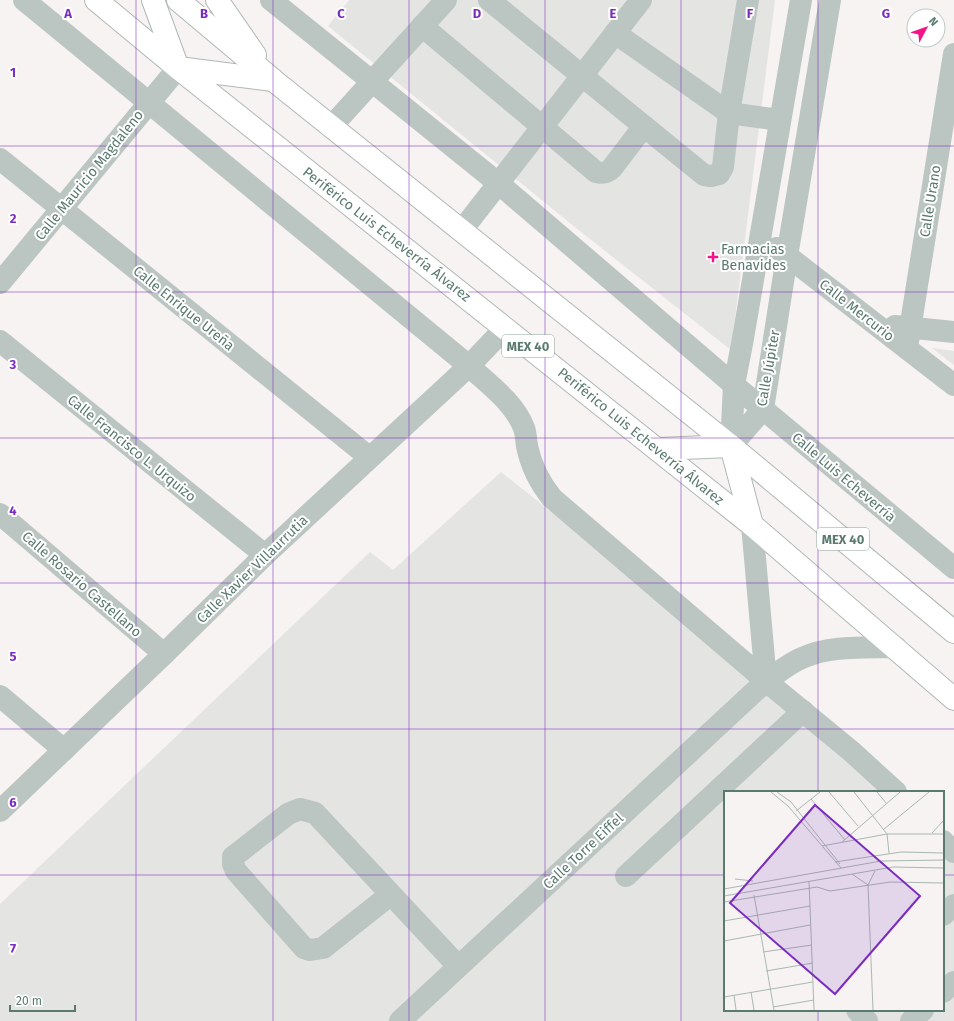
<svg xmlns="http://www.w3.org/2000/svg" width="954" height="1021" font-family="'Fira Sans',sans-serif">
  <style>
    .built { fill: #e4e4e2 }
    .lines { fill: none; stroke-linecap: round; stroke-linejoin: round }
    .highway-casing { stroke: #afb8b5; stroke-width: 24 }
    .minor { stroke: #bbc5c2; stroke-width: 22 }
    .highway { stroke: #fff; stroke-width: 22 }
    .grid { fill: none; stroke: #7b2cbf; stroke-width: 1; stroke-opacity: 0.55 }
    .poi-dot { fill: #f51389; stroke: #fff; stroke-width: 1.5 }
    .labels { text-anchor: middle; stroke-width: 4; stroke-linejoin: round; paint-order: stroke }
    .shield { fill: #fff; stroke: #8ca29b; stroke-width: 1 }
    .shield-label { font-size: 13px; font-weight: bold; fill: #5a7a70 }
    .street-label { font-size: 14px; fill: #5a7a70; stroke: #fff }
    .poi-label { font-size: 14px; fill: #5a7a70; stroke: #fff; text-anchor: start }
    .inset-road { fill: none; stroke: #aab8b2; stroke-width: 1 }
    .view { fill: #7b2cbf; fill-opacity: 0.15; stroke: #7b2cbf; stroke-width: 2 }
    .inset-edge { fill: none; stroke: #5a7a70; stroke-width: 2 }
    .grid-label { font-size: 13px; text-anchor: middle; font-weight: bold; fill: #7b2cbf; stroke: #fff; stroke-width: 4; stroke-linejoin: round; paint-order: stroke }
  </style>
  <rect width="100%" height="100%" fill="#f6f3f2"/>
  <g class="built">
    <polygon points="349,0 775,0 731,350 576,228 328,26"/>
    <polygon points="932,348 954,351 954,365"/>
    <polygon points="501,472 776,690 896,792 725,792 725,1010 943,1010 943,836 954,848 954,1021 0,1021 0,904 370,552 393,570"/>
  </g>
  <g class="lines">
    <g class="highway-casing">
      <g id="highway">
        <polyline points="96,0 178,68 752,525 954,699"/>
        <polyline points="153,0 178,68 273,80"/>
        <polyline points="178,0 273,80 731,446 954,632"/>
        <polyline points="217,0 255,55"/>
        <polyline points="731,446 752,525"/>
        <polyline points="658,449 731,446"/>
      </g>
    </g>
    <g class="minor">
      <path d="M24,0l445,366c19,18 45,36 55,62 2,5 2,12 3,18 4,20 12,36 25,52l214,183 85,70 45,41"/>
      <polyline points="271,0 498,183 734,385 954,568"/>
      <polyline points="489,0 704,175 711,176 719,174 723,167 729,113 748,0"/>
      <path d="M422,26l174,146c7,2 11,1 16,-4l32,-42"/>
      <polyline points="615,33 729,113 780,120"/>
      <polyline points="331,127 446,0"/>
      <polyline points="0,159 369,457"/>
      <polyline points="462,230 641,0"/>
      <polyline points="777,248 954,385"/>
      <polyline points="0,283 178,68"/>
      <polyline points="895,326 954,332"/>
      <polyline points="0,341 265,555"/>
      <polyline points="907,348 954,54"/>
      <polyline points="731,446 763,409 787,256 830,0"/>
      <polyline points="731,446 734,385 742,344 801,0"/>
      <polyline points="0,514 164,654"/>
      <polyline points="752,525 766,681"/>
      <polyline points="0,696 64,750"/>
      <polyline points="0,811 164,654 265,555 469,366 505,328"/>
      <polyline points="943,841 954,852"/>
      <polyline points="626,876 803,711"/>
      <polyline points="390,895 323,948 310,950 304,948 236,871 233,864 233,857 288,814 300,809 315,813 458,966"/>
      <polyline points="943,915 954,905"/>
      <polyline points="943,992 954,982"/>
      <polyline points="857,1010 867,1021"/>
      <path d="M400,1021l366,-340c11,-7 23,-18 36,-23 29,-13 63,-10 94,-11"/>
      <polyline points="911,1021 923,1010"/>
    </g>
    <use href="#highway" class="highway"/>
  </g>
  <path class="grid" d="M136,0v1021M273,0v1021M409,0v1021M545,0v1021M681,0v1021M818,0v792M0,146h954M0,292h954M0,438h954M0,583h954M0,729h954M0,875h725M943,875h11M818,1010v11"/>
  <path class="poi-dot" d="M711 251h4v4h4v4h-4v4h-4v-4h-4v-4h4z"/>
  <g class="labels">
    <g class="shield">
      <rect x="502" y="335" width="52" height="22" rx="3"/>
      <rect x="817" y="528" width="52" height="22" rx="3"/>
    </g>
    <g class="shield-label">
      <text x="528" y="351">MEX 40</text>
      <text x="843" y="544">MEX 40</text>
    </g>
    <g class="street-label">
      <text transform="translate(89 175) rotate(-51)" y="5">Calle Mauricio Magdaleno</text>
      <text transform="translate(930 201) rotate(-81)" y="5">Calle Urano</text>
      <text transform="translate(387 234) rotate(38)" y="5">Periférico Luis Echeverría Álvarez</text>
      <text transform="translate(184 308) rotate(39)" y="5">Calle Enrique Ureña</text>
      <text transform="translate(857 310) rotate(38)" y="5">Calle Mercurio</text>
      <text transform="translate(768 368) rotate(-80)" y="5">Calle Júpiter</text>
      <text transform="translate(641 436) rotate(39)" y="5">Periférico Luis Echeverría Álvarez</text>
      <text transform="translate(132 448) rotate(39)" y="5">Calle Francisco L. Urquizo</text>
      <text transform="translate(844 477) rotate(40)" y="5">Calle Luis Echeverría</text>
      <text transform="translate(252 569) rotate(-44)" y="5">Calle Xavier Villaurrutia</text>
      <text transform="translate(82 584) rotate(41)" y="5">Calle Rosario Castellano</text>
      <text transform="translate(583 851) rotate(-43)" y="5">Calle Torre Eiffel</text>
    </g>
    <g class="poi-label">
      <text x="721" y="254">Farmacias<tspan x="721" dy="16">Benavides</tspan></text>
    </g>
  </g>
  <g transform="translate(724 791)">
    <rect width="220" height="220" fill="#f6f3f2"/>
    <path class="inset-road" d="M47,1l17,14 53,62M53,1l14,10 49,62M105,1l29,34M130,1l33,42 2,19M153,1l9,11M87,8l34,41M72,20l24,-19M160,38l45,-37M208,42l12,-13M118,51l58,-50M98,55l65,-12h57M111,71l66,-10 43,1M128,83l16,11M11,88l18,2M85,90l5,129M0,98l157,-28 63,-1M30,104l20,115M0,105l169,-29 51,1M0,111l93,-15 13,4 60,-9 54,1M0,130l86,-15M0,150l86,-16M39,161l49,-7M42,180l47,-8M27,201l3,18M10,204l2,15M0,206l89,-15M49,216l41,-7M149,219l-5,-125 7,-14"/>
    <path class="view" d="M91,14l105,91 -85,98 -105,-91z"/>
    <rect width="220" height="220" class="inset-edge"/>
  </g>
  <g class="grid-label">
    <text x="68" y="18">A</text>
    <text x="204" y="18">B</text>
    <text x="341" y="18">C</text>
    <text x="477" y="18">D</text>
    <text x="613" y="18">E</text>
    <text x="750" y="18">F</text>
    <text x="886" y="18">G</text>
    <text x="13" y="77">1</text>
    <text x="13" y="223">2</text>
    <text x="13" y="369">3</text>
    <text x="13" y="515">4</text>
    <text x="13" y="661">5</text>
    <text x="13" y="807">6</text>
    <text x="13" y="953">7</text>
  </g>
  <g transform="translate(926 28) rotate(49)"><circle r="19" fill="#ffffff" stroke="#bdcac6"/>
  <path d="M0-3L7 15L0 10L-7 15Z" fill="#f51389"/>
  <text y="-6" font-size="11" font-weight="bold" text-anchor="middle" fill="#5a7a70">N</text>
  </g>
  <path d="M10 1005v6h65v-6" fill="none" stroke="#5a7a70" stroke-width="2"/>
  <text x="16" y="1005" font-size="12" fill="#5a7a70" stroke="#ffffff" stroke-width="3" paint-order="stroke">20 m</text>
</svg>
